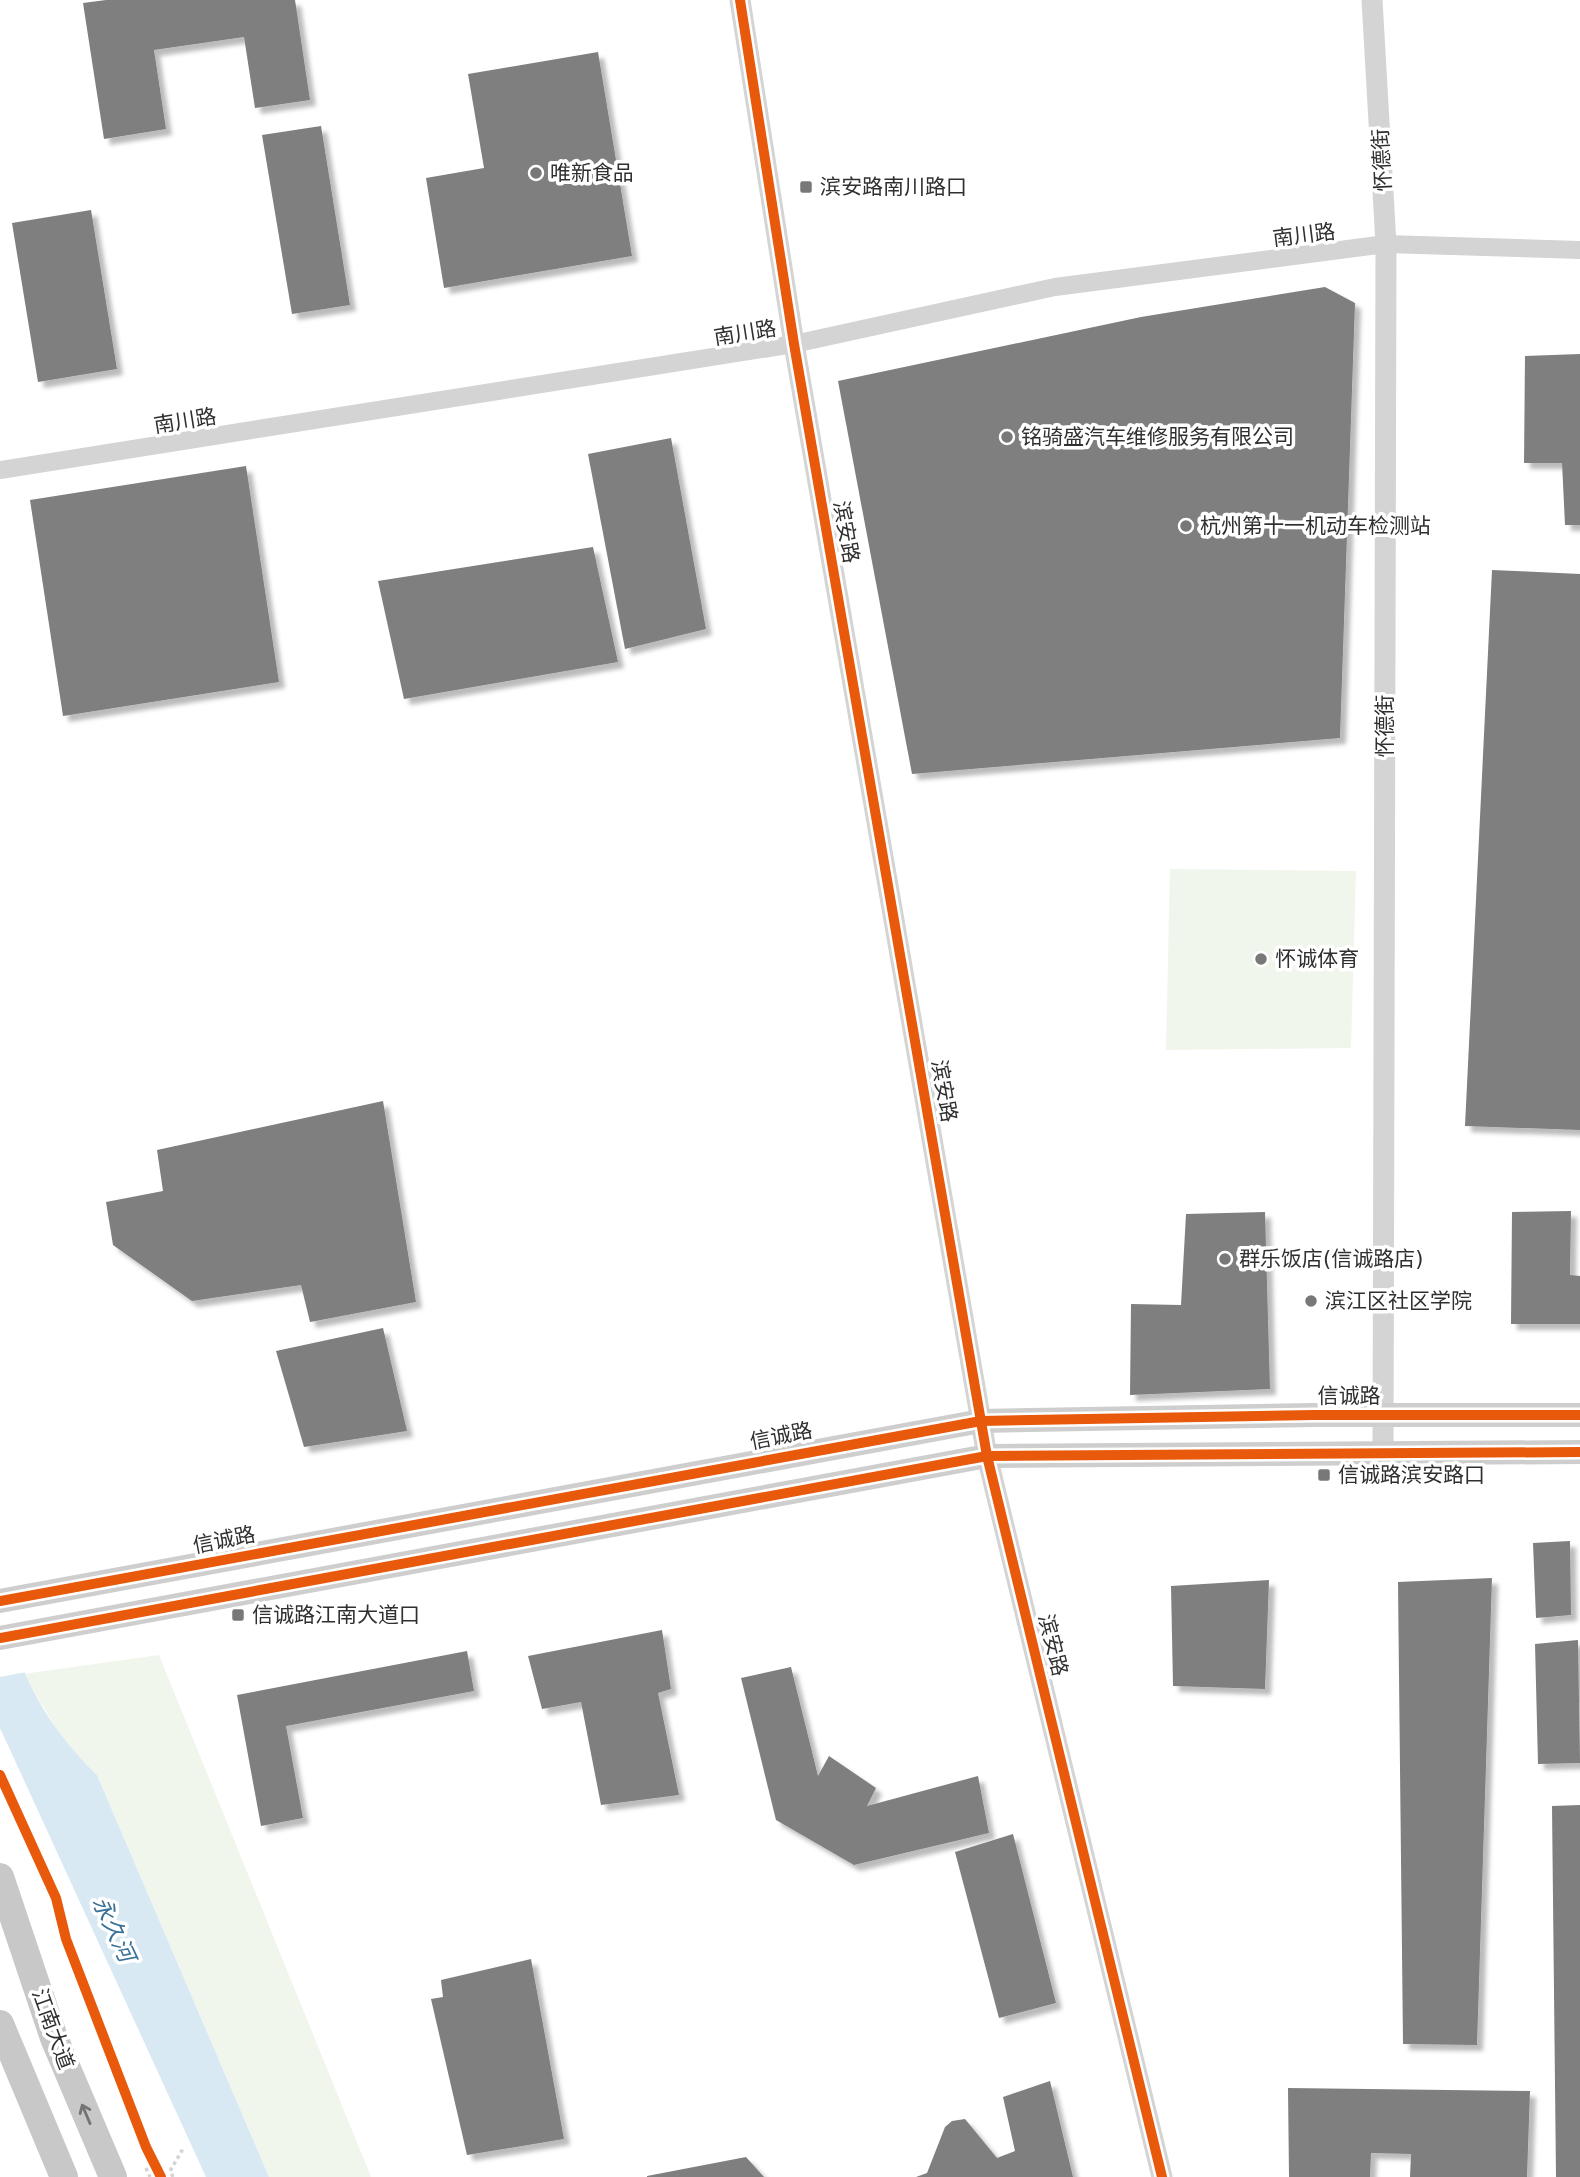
<svg xmlns="http://www.w3.org/2000/svg" width="1580" height="2177" font-family="'DejaVu Sans','Noto Sans SC',sans-serif">
  <style>
    .green { fill: #f1f6ec }
    .water { fill: #d9e9f3 }
    .pier { fill: #fff }
    .building { fill: #7f7f7f; filter: url(#shadow) }
    .lines { fill: none; stroke-linecap: round; stroke-linejoin: round }
    .path { stroke: #d4d4d4; stroke-width: 3.5; stroke-dasharray: 3.5 3.5; stroke-linecap: butt }
    .minor { stroke: #d4d4d4; stroke-width: 18 }
    .tertiary { stroke: #d4d4d4; stroke-width: 21 }
    .secondary { stroke: #cecece; stroke-width: 24 }
    .primary { stroke: #c8c8c8; stroke-width: 28 }
    .cycleway-casing { stroke: #fff; stroke-width: 15 }
    .cycleway { stroke: #e8590c; stroke-width: 10 }
    .oneway { stroke: #747474 }
    .poi-dot { fill: #787878; stroke: #fff; stroke-width: 2.5 }
    .labels { text-anchor: middle; stroke-width: 7; stroke-linejoin: round; paint-order: stroke }
    .street-label { font-size: 21px; fill: #303030; stroke: #fff }
    .poi-label { font-size: 21px; fill: #303030; stroke: #fff; text-anchor: start }
    .water-label { font-size: 23px; font-style: italic; fill: #397197; stroke: #fff }
  </style>
  <defs>
    <filter id="shadow"><feDropShadow dx="6" dy="6" stdDeviation="2" flood-color="#0004"/></filter>
  </defs>
  <rect width="100%" height="100%" fill="#fff"/>
  <g class="green">
    <polygon points="1170,869 1356,871 1351,1048 1166,1050"/>
    <polygon points="159,1655 371,2177 269,2177 97,1775 65,1743 23,1674"/>
  </g>
  <path class="water" d="M0,1608c25,72 42,113 97,167l172,402h-63l-206,-449z"/>
  <polygon class="pier" points="0,1605 26,1672 0,1677"/>
  <g class="building">
    <polygon points="106,0 295,0 310,100 255,108 244,37 154,50 166,129 104,139 83,3"/>
    <polygon points="598,52 632,256 444,288 426,178 484,168 468,74"/>
    <polygon points="321,126 350,305 292,314 262,135"/>
    <polygon points="91,210 117,369 38,382 12,223"/>
    <polygon points="1325,287 1355,303 1340,738 912,774 838,381 1141,317"/>
    <polygon points="1580,354 1580,525 1565,525 1562,463 1524,463 1525,356"/>
    <polygon points="671,438 706,629 625,649 588,454"/>
    <polygon points="246,466 279,682 63,716 30,500"/>
    <polygon points="593,547 618,662 404,699 378,581"/>
    <polygon points="1492,570 1580,574 1580,1130 1465,1126"/>
    <polygon points="383,1101 416,1302 310,1322 301,1285 192,1301 113,1245 106,1202 163,1191 157,1150"/>
    <polygon points="1571,1211 1570,1275 1580,1276 1580,1324 1511,1324 1512,1212"/>
    <polygon points="1265,1212 1270,1389 1130,1395 1131,1304 1181,1305 1186,1214"/>
    <polygon points="383,1328 407,1431 304,1447 276,1351"/>
    <polygon points="1570,1541 1571,1615 1536,1618 1533,1543"/>
    <polygon points="1492,1578 1477,2045 1403,2044 1398,1582"/>
    <polygon points="1269,1580 1265,1689 1173,1686 1171,1586"/>
    <polygon points="662,1630 671,1689 658,1693 679,1795 601,1805 581,1702 542,1709 528,1656"/>
    <polygon points="1578,1640 1580,1763 1538,1764 1535,1644"/>
    <polygon points="467,1651 474,1691 286,1726 303,1818 261,1826 237,1695"/>
    <polygon points="791,1667 818,1776 829,1756 876,1788 867,1806 978,1776 989,1833 854,1865 776,1820 741,1678"/>
    <polygon points="1580,1805 1580,2177 1556,2177 1552,1806"/>
    <polygon points="1013,1834 1056,2003 999,2018 955,1852"/>
    <polygon points="531,1959 564,2139 467,2155 431,1999 443,1997 441,1980"/>
    <polygon points="1050,2081 1073,2177 916,2177 927,2173 945,2127 952,2121 965,2119 997,2158 1015,2151 1003,2097"/>
    <polygon points="1288,2088 1530,2091 1527,2177 1410,2177 1411,2154 1371,2153 1370,2177 1289,2177"/>
    <polygon points="746,2157 764,2177 647,2177 647,2176"/>
  </g>
  <g class="lines">
    <g class="path">
      <polyline points="146,2168 150,2177"/>
      <polyline points="173,2177 170,2171 184,2147"/>
    </g>
    <polyline class="minor" points="0,470 794,344 1055,287 1386,244 1580,250"/>
    <g class="tertiary">
      <polyline points="740,0 794,344 987,1456 1162,2177"/>
      <polyline points="1372,0 1386,244 1383,1453"/>
    </g>
    <g class="secondary">
      <polyline points="0,1601 981,1421 1314,1415 1580,1415"/>
      <polyline points="0,1638 987,1456 1580,1452"/>
    </g>
    <g class="primary">
      <polyline points="0,1877 54,2038 113,2177"/>
      <polyline points="0,2024 64,2177"/>
    </g>
    <g class="cycleway-casing">
      <g id="cycleway">
        <polyline points="740,0 794,344 987,1456 1162,2177"/>
        <polyline points="0,1601 981,1421 1314,1415 1580,1415"/>
        <polyline points="0,1638 987,1456 1580,1452"/>
        <polyline points="0,1775 56,1898 66,1939 146,2147 161,2177"/>
      </g>
    </g>
    <use href="#cycleway" class="cycleway"/>
  </g>
  <defs><path id="oneway-shaft" d="M-6 0H5M1.5-3L5.5 0L1.5 3" fill="none" stroke-width="1.6" stroke-linecap="round" stroke-linejoin="round" transform="scale(1.75)"/></defs>
  <use class="oneway" href="#oneway-shaft" transform="translate(86 2114) rotate(-113)"/>
  <g class="poi-dot">
    <circle cx="536" cy="173" r="7"/>
    <rect x="799" y="180" width="14" height="14" rx="3.5"/>
    <circle cx="1007" cy="437" r="7"/>
    <circle cx="1186" cy="526" r="7"/>
    <circle cx="1261" cy="959" r="7"/>
    <circle cx="1225" cy="1259" r="7"/>
    <circle cx="1311" cy="1301" r="7"/>
    <rect x="1317" y="1468" width="14" height="14" rx="3.5"/>
    <rect x="231" y="1608" width="14" height="14" rx="3.5"/>
  </g>
  <g class="labels">
    <g class="street-label">
      <text transform="translate(1382 160) rotate(-93)" y="7">怀德街</text>
      <text transform="translate(1304 235) rotate(-7)" y="7">南川路</text>
      <text transform="translate(745 333) rotate(-9)" y="7">南川路</text>
      <text transform="translate(185 421) rotate(-9)" y="7">南川路</text>
      <text transform="translate(846 532) rotate(80)" y="7">滨安路</text>
      <text transform="translate(1385 726) rotate(-90)" y="7">怀德街</text>
      <text transform="translate(944 1091) rotate(80)" y="7">滨安路</text>
      <text x="1349" y="1403">信诚路</text>
      <text transform="translate(781 1436) rotate(-11)" y="7">信诚路</text>
      <text transform="translate(224 1540) rotate(-11)" y="7">信诚路</text>
      <text transform="translate(1053 1645) rotate(76)" y="7">滨安路</text>
      <text transform="translate(53 2029) rotate(70)" y="7">江南大道</text>
    </g>
    <g class="poi-label">
      <text x="550" y="180">唯新食品</text>
      <text x="820" y="194">滨安路南川路口</text>
      <text x="1021" y="444">铭骑盛汽车维修服务有限公司</text>
      <text x="1200" y="533">杭州第十一机动车检测站</text>
      <text x="1275" y="966">怀诚体育</text>
      <text x="1239" y="1266">群乐饭店(信诚路店)</text>
      <text x="1325" y="1308">滨江区社区学院</text>
      <text x="1338" y="1482">信诚路滨安路口</text>
      <text x="252" y="1622">信诚路江南大道口</text>
    </g>
    <g class="water-label">
      <text transform="translate(114 1929) rotate(65)" y="8">永久河</text>
    </g>
  </g>
</svg>
